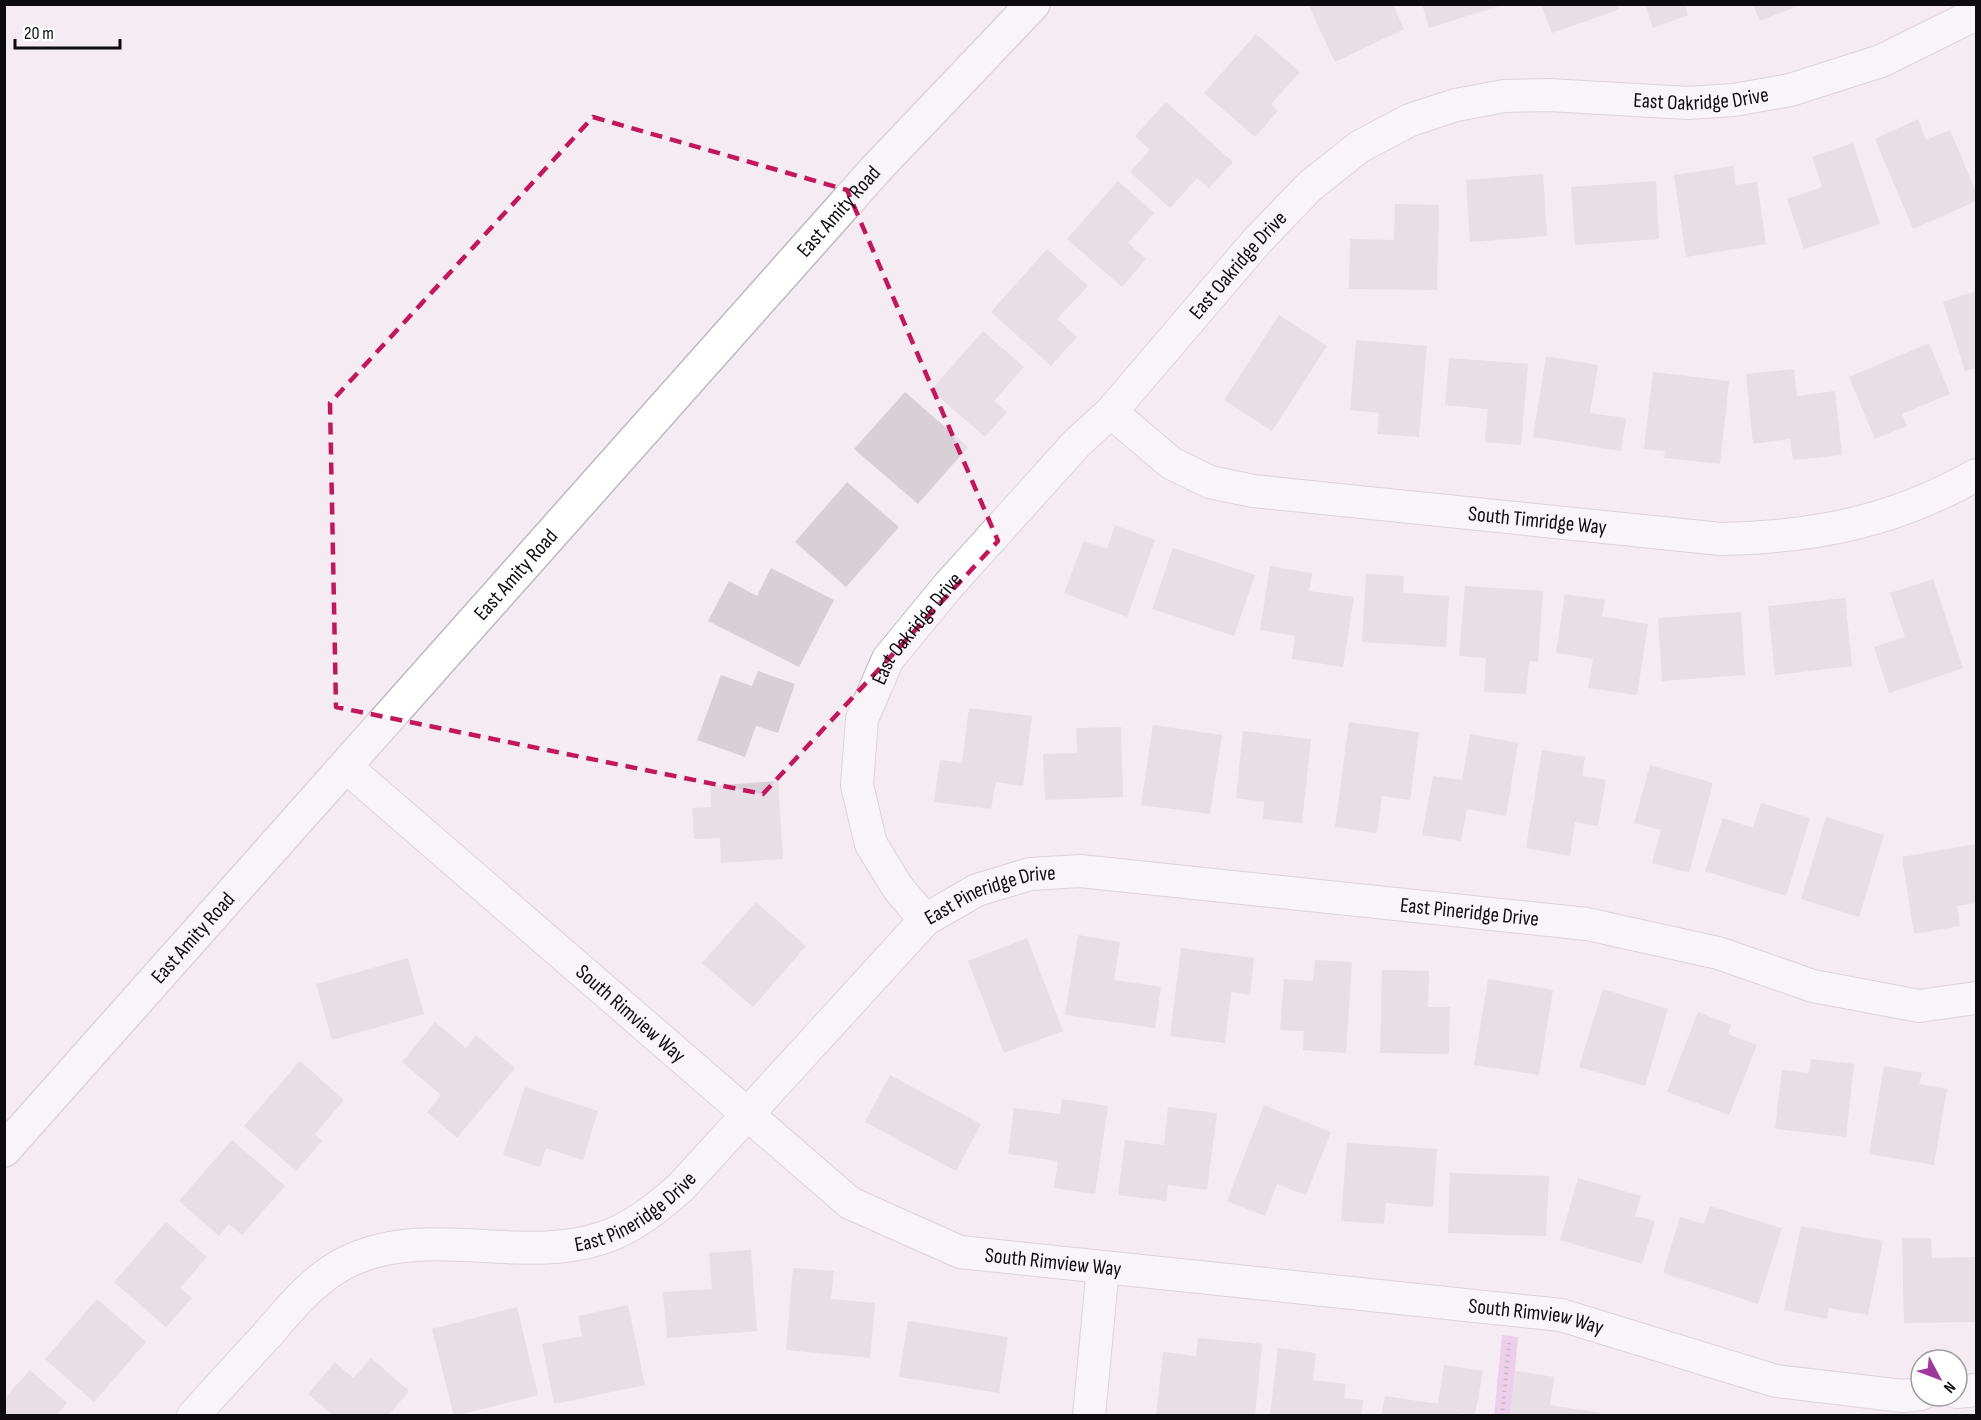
<svg xmlns="http://www.w3.org/2000/svg" width="1981" height="1420" font-family="'Sofia Sans Condensed',sans-serif">
  <style>
    .green { fill: #e5ace2 }
    .building { fill: #d8cfd7 }
    .lines { fill: none; stroke-linecap: round; stroke-linejoin: round }
    .minor-casing { stroke: #c1b8c0; stroke-width: 34 }
    .tertiary-casing { stroke: #c1b8c0; stroke-width: 36 }
    .path { stroke: #888187; stroke-width: 4; stroke-dasharray: 1.5 4.5; stroke-linecap: butt }
    .minor { stroke: #fff; stroke-width: 32 }
    .tertiary { stroke: #fff; stroke-width: 33 }
    .marked { fill: none; stroke: #c2185b; stroke-width: 4.5; stroke-dasharray: 12 8; stroke-linejoin: round }
    .labels { text-anchor: middle; stroke-width: 4.5; stroke-linejoin: round; paint-order: stroke }
    .street-label { font-size: 21px; fill: #0e0b0e; stroke: #fff }
  </style>
  <rect width="100%" height="100%" fill="#f4ebf3"/>
  <polygon class="green" points="1502,1335 1518,1337 1511,1415 1494,1416"/>
  <g class="building">
    <polygon points="1308,4 1393,4 1404,29 1335,62"/>
    <polygon points="1422,4 1502,4 1502,5 1429,28"/>
    <polygon points="1645,4 1685,4 1688,15 1653,28"/>
    <polygon points="1541,5 1618,5 1620,9 1552,33"/>
    <polygon points="1753,5 1800,5 1760,21"/>
    <polygon points="1256,34 1300,72 1271,104 1278,111 1255,137 1204,93"/>
    <polygon points="1166,102 1233,162 1209,188 1197,178 1170,208 1130,172 1150,150 1135,136"/>
    <polygon points="1918,119 1926,140 1950,130 1976,192 1976,201 1913,229 1875,139"/>
    <polygon points="1853,143 1880,224 1804,249 1787,199 1822,187 1812,157"/>
    <polygon points="1733,166 1735,185 1757,182 1766,244 1686,257 1674,175"/>
    <polygon points="1543,174 1547,236 1470,242 1466,180"/>
    <polygon points="1118,181 1154,213 1128,243 1146,259 1122,287 1067,239"/>
    <polygon points="1656,181 1659,239 1575,245 1571,187"/>
    <polygon points="1395,204 1439,205 1437,290 1349,289 1350,239 1394,240"/>
    <polygon points="1047,249 1088,286 1057,319 1077,337 1051,366 991,312"/>
    <polygon points="1976,291 1976,368 1965,371 1943,302"/>
    <polygon points="1279,315 1327,346 1272,431 1224,400"/>
    <polygon points="983,331 1024,367 994,401 1007,412 985,437 931,390"/>
    <polygon points="1356,340 1427,346 1419,437 1377,434 1379,413 1350,410"/>
    <polygon points="1929,343 1950,394 1902,414 1907,426 1875,439 1849,377"/>
    <polygon points="1546,356 1598,365 1590,413 1626,418 1621,451 1533,437"/>
    <polygon points="1449,358 1528,364 1521,445 1485,442 1488,409 1445,405"/>
    <polygon points="1794,369 1797,396 1835,391 1842,455 1793,460 1790,439 1753,444 1746,374"/>
    <polygon points="1653,372 1729,381 1720,464 1664,458 1665,451 1644,449"/>
    <polygon points="905,392 968,447 918,504 854,449"/>
    <polygon points="847,482 899,527 846,587 795,542"/>
    <polygon points="1115,525 1155,540 1127,617 1064,593 1084,541 1107,549"/>
    <polygon points="1173,548 1255,575 1234,636 1152,609"/>
    <polygon points="1270,566 1312,573 1309,591 1354,597 1343,667 1292,659 1295,636 1260,630"/>
    <polygon points="771,568 834,600 799,667 708,621 729,581 757,596"/>
    <polygon points="1366,574 1404,576 1403,593 1449,596 1446,647 1362,642"/>
    <polygon points="1933,579 1963,668 1889,693 1874,647 1905,637 1890,593"/>
    <polygon points="1465,586 1543,591 1538,662 1529,661 1526,694 1484,692 1486,658 1459,656"/>
    <polygon points="1565,594 1605,600 1602,616 1648,624 1637,695 1588,688 1593,659 1556,653"/>
    <polygon points="1845,598 1852,666 1775,675 1768,606"/>
    <polygon points="1741,612 1745,675 1662,681 1658,618"/>
    <polygon points="758,671 795,684 778,733 756,726 745,757 697,740 721,675 752,686"/>
    <polygon points="969,708 1032,716 1023,786 996,782 991,809 934,802 940,760 962,763"/>
    <polygon points="1349,722 1419,732 1410,800 1382,796 1377,833 1335,827"/>
    <polygon points="1153,725 1222,735 1210,814 1141,805"/>
    <polygon points="1121,727 1123,797 1045,800 1043,754 1077,753 1076,728"/>
    <polygon points="1243,731 1311,739 1302,823 1263,819 1264,802 1236,798"/>
    <polygon points="1470,734 1518,743 1506,816 1467,809 1461,841 1422,835 1433,776 1462,780"/>
    <polygon points="1542,750 1585,757 1582,776 1606,780 1598,826 1575,822 1570,856 1526,848"/>
    <polygon points="1650,765 1713,783 1689,873 1652,863 1661,830 1634,823"/>
    <polygon points="778,781 783,859 721,863 720,838 694,839 692,808 711,807 710,786"/>
    <polygon points="1761,803 1810,818 1786,896 1705,871 1723,818 1753,828"/>
    <polygon points="1826,817 1884,835 1859,917 1801,899"/>
    <polygon points="1976,844 1976,903 1957,906 1960,926 1914,934 1902,857"/>
    <polygon points="756,902 806,946 753,1007 702,963"/>
    <polygon points="1078,935 1120,942 1114,980 1161,987 1155,1028 1065,1015"/>
    <polygon points="1027,938 1063,1031 1004,1053 968,961"/>
    <polygon points="1181,948 1254,958 1250,995 1231,992 1225,1043 1170,1036"/>
    <polygon points="408,958 424,1014 332,1040 316,984"/>
    <polygon points="1315,960 1352,962 1346,1053 1303,1050 1304,1031 1280,1030 1284,979 1313,981"/>
    <polygon points="1382,970 1429,971 1428,1007 1450,1007 1449,1054 1380,1053"/>
    <polygon points="1488,979 1553,990 1539,1075 1474,1065"/>
    <polygon points="1603,989 1668,1009 1645,1086 1579,1067"/>
    <polygon points="1698,1012 1731,1025 1728,1034 1757,1045 1729,1115 1667,1092"/>
    <polygon points="435,1022 466,1048 476,1035 515,1068 457,1138 427,1112 441,1095 402,1062"/>
    <polygon points="1811,1059 1854,1064 1846,1137 1775,1129 1782,1070 1809,1073"/>
    <polygon points="300,1061 344,1100 315,1134 322,1141 296,1171 244,1126"/>
    <polygon points="1884,1066 1922,1073 1919,1084 1947,1089 1934,1165 1869,1154"/>
    <polygon points="890,1075 981,1124 956,1171 865,1122"/>
    <polygon points="525,1087 598,1111 583,1160 546,1148 540,1167 503,1155"/>
    <polygon points="1062,1099 1108,1106 1095,1194 1054,1188 1058,1161 1008,1154 1014,1108 1060,1114"/>
    <polygon points="1264,1105 1331,1132 1306,1195 1277,1184 1265,1216 1227,1201"/>
    <polygon points="1168,1107 1217,1113 1207,1190 1168,1185 1166,1201 1118,1195 1125,1140 1164,1145"/>
    <polygon points="232,1140 285,1186 242,1235 229,1224 219,1236 179,1201"/>
    <polygon points="1347,1143 1437,1149 1433,1207 1386,1203 1384,1224 1341,1221"/>
    <polygon points="1450,1173 1549,1176 1546,1236 1448,1233"/>
    <polygon points="1578,1178 1641,1196 1635,1216 1655,1221 1642,1264 1560,1240"/>
    <polygon points="1710,1206 1782,1228 1758,1304 1663,1273 1680,1217 1704,1224"/>
    <polygon points="166,1222 207,1257 180,1288 192,1298 166,1327 114,1282"/>
    <polygon points="1801,1226 1883,1241 1868,1315 1829,1308 1827,1319 1784,1310"/>
    <polygon points="1902,1238 1931,1238 1932,1258 1976,1257 1976,1322 1904,1323"/>
    <polygon points="751,1250 757,1331 667,1338 663,1292 712,1289 709,1253"/>
    <polygon points="793,1268 834,1271 831,1299 875,1303 870,1358 786,1350"/>
    <polygon points="97,1299 146,1342 94,1402 45,1359"/>
    <polygon points="628,1305 645,1385 554,1404 542,1344 582,1336 578,1316"/>
    <polygon points="517,1307 538,1395 454,1416 432,1329"/>
    <polygon points="908,1321 1008,1337 999,1393 899,1377"/>
    <polygon points="1198,1338 1262,1344 1255,1416 1156,1416 1163,1352 1196,1356"/>
    <polygon points="1278,1348 1316,1353 1313,1380 1346,1384 1344,1398 1363,1400 1361,1416 1270,1416"/>
    <polygon points="371,1358 409,1391 388,1416 334,1416 308,1394 335,1362 353,1378"/>
    <polygon points="1444,1365 1483,1371 1475,1415 1460,1413 1459,1416 1381,1416 1385,1396 1438,1404"/>
    <polygon points="30,1370 67,1403 56,1416 4,1416 4,1399"/>
    <polygon points="1516,1371 1554,1377 1550,1405 1601,1413 1601,1416 1509,1416"/>
  </g>
  <g class="lines">
    <g class="minor-casing">
      <g id="minor">
        <path id="s1" d="M1111,412l60,51 39,19 43,9 468,48c93,-2 173,-17 255,-64"/>
        <path id="s2" d="M345,766l505,437 110,49 601,63 215,66 127,15 18,-2"/>
        <path id="s3" d="M925,920l-27,-32 -27,-44 -14,-59 5,-66 26,-60 60,-73 129,-143 34,-31 146,-171 53,-55 49,-39 51,-27 46,-15 48,-9 45,-1 139,8 46,-3 56,-10 91,-29 95,-47"/>
        <polyline points="1957,1392 1976,1390"/>
        <path id="s4" d="M193,1416c24,-27 49,-54 74,-81 25,-29 49,-59 84,-75 80,-36 167,4 248,-21 31,-9 57,-30 81,-51l245,-268 52,-30 53,-16 50,-3 507,53 131,29 95,33 106,20 57,-8"/>
        <polyline points="1089,1416 1103,1267"/>
      </g>
    </g>
    <g class="tertiary-casing">
      <g id="tertiary">
        <path id="s5" d="M4,1150l872,-981 157,-165"/>
      </g>
    </g>
    <polyline class="path" points="1502,1416 1509,1343"/>
    <use href="#minor" class="minor"/>
    <use href="#tertiary" class="tertiary"/>
  </g>
  <path d="M0 0H1981V1420H0ZM593,117l254,73 151,351 -235,253 -427,-87 -6,-304z" fill="#f4ebf3" fill-opacity=".55" fill-rule="evenodd"/>
  <path class="marked" d="M593,117l254,73 151,351 -235,253 -427,-87 -6,-304z"/>
  <g class="labels">
    <g class="street-label">
      <text dy="7" stroke="none"><textPath href="#s3" startOffset="1335">East Oakridge Drive</textPath></text>
      <text dy="7" stroke="none"><textPath href="#s5" startOffset="1256">East Amity Road</textPath></text>
      <text dy="7" stroke="none"><textPath href="#s3" startOffset="813">East Oakridge Drive</textPath></text>
      <text dy="7" stroke="none"><textPath href="#s1" startOffset="452">South Timridge Way</textPath></text>
      <text dy="7" stroke="none"><textPath href="#s5" startOffset="770">East Amity Road</textPath></text>
      <text dy="7" stroke="none"><textPath href="#s3" startOffset="327">East Oakridge Drive</textPath></text>
      <text dy="7" stroke="none"><textPath href="#s4" startOffset="1005">East Pineridge Drive</textPath></text>
      <text dy="7" stroke="none"><textPath href="#s4" startOffset="1491">East Pineridge Drive</textPath></text>
      <text dy="7" stroke="none"><textPath href="#s5" startOffset="284">East Amity Road</textPath></text>
      <text dy="7" stroke="none"><textPath href="#s2" startOffset="378">South Rimview Way</textPath></text>
      <text dy="7" stroke="none"><textPath href="#s4" startOffset="519">East Pineridge Drive</textPath></text>
      <text dy="7" stroke="none"><textPath href="#s2" startOffset="882">South Rimview Way</textPath></text>
      <text dy="7" stroke="none"><textPath href="#s2" startOffset="1368">South Rimview Way</textPath></text>
    </g>
  </g>
  <rect width="1981" height="1420" fill="none" stroke="#0e0b0e" stroke-width="12"/>
  <g transform="translate(1939 1378) rotate(131)"><circle r="28" fill="#ffffff" stroke="#9f9d9f" stroke-width="1.5"/>
  <path d="M0-4.5L10 22L0 15L-10 22Z" fill="#9e389d"/>
  <text y="-9" font-size="16" font-weight="bold" text-anchor="middle" fill="#0e0b0e">N</text>
  </g>
  <path d="M15 39v9h105v-9" fill="none" stroke="#0e0b0e" stroke-width="3"/>
  <text x="24" y="39" font-size="18" fill="#0e0b0e" stroke="#ffffff" stroke-width="4.5" paint-order="stroke">20 m</text>
</svg>
